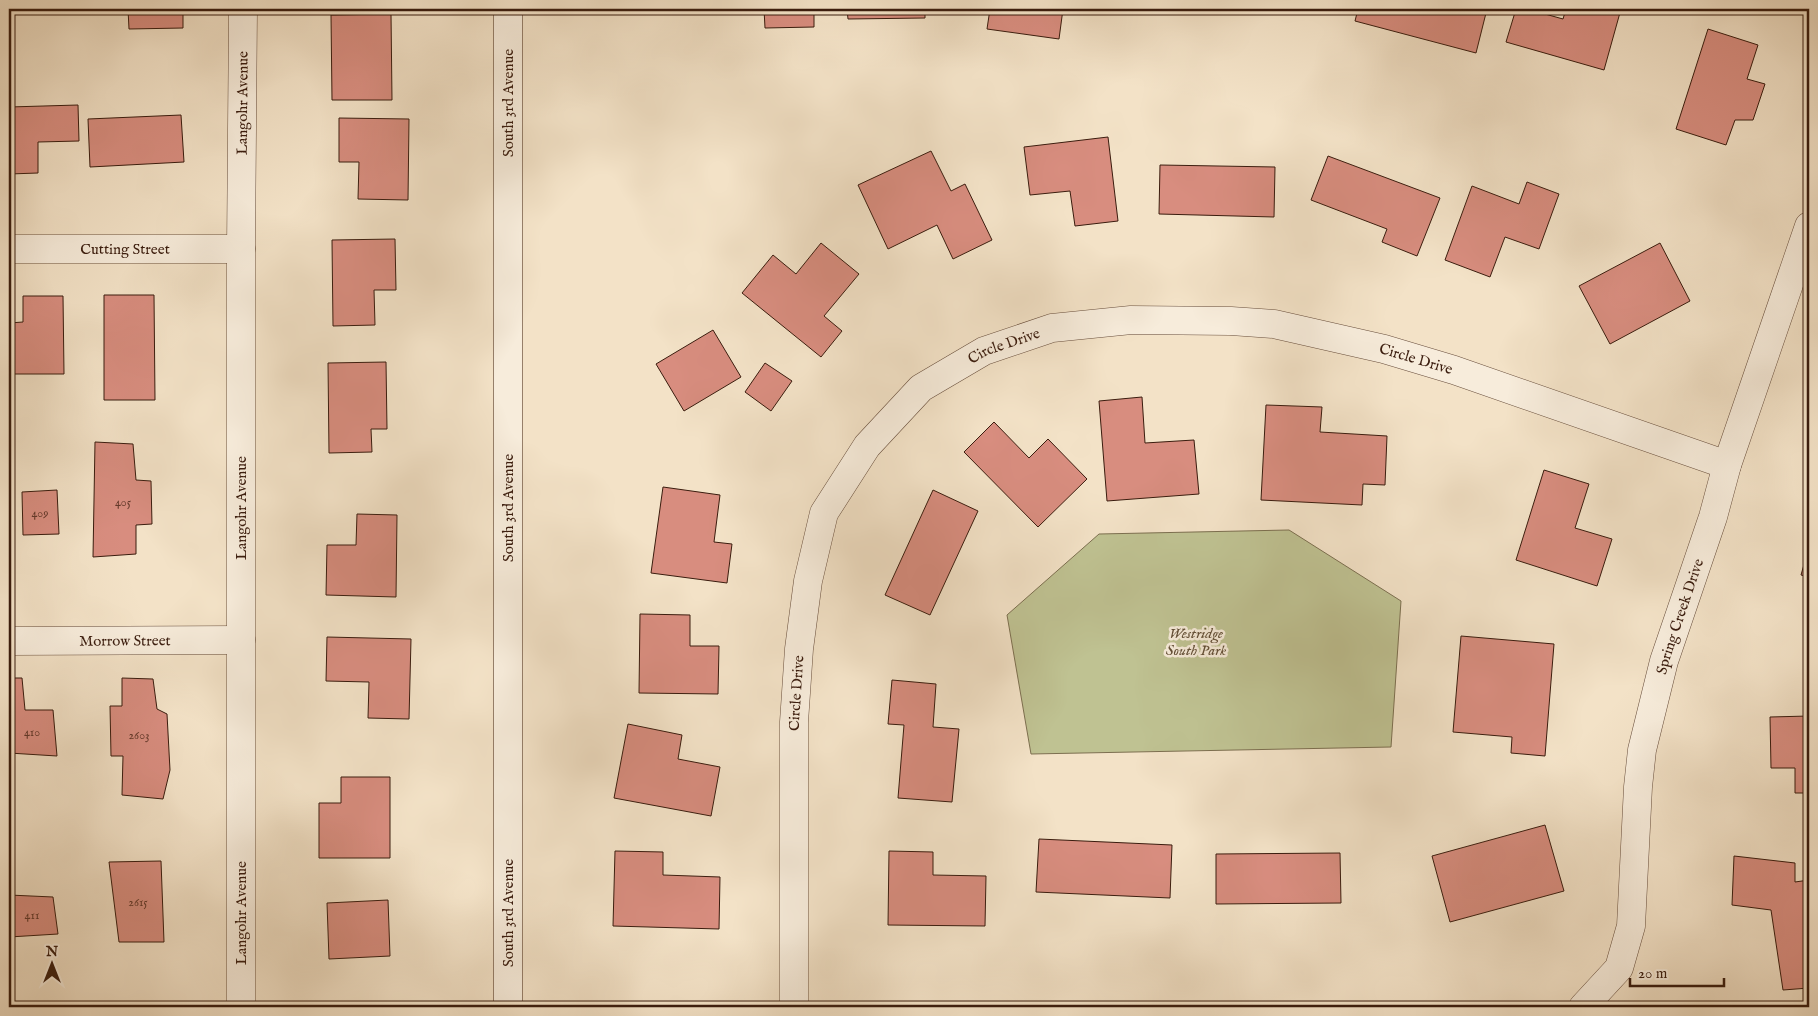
<svg xmlns="http://www.w3.org/2000/svg" width="1818" height="1016" font-family="'IM FELL English',serif">
  <style>
    .green { fill: #bfc292; stroke: #7c6f50 }
    .building { fill: #d88d7f; stroke: #3a1c0e }
    .lines { fill: none; stroke-linecap: round; stroke-linejoin: round }
    .minor-casing { stroke: #684e3c; stroke-width: 29 }
    .secondary-casing { stroke: #3a1c0e; stroke-width: 29 }
    .minor { stroke: #f7ecdb; stroke-width: 28 }
    .secondary { stroke: #f7ecdb; stroke-width: 28 }
    .labels { text-anchor: middle; stroke-width: 5; stroke-linejoin: round; paint-order: stroke }
    .number-label { font-size: 12px; fill: #62382a }
    .street-label { font-size: 15px; fill: #3a1c0e; stroke: #f7ecdb }
    .park-label { font-size: 15px; font-style: italic; fill: #624e36; stroke: #f7ecdb }
  </style>
  <rect width="100%" height="100%" fill="#f3e2c7"/>
  <filter id="stains"><feTurbulence type="fractalNoise" baseFrequency=".004" numOctaves="4"/><feColorMatrix values="0 0 0 0 .2 0 0 0 0 .09 0 0 0 0 .02 0 0 0 .5 -.17"/></filter>
  <radialGradient id="worn" r=".72"><stop offset=".6" stop-color="#630" stop-opacity="0"/><stop offset="1" stop-color="#630" stop-opacity=".3"/></radialGradient>
  <polygon class="green" points="1289,530 1401,601 1391,747 1031,754 1007,615 1099,534"/>
  <g class="building">
    <polygon points="128,9 183,9 183,28 129,29"/>
    <polygon points="764,9 814,9 814,27 765,28"/>
    <polygon points="847,9 925,9 925,18 848,19"/>
    <polygon points="990,9 1063,9 1059,39 987,29"/>
    <polygon points="1358,9 1487,9 1476,53 1355,21"/>
    <polygon points="1516,9 1527,9 1563,19 1566,9 1621,9 1604,70 1506,42"/>
    <polygon points="391,14 392,100 332,100 331,15"/>
    <polygon points="1708,29 1758,45 1747,79 1765,84 1753,120 1735,120 1726,145 1676,129"/>
    <polygon points="78,105 79,141 38,142 38,173 9,174 9,107"/>
    <polygon points="181,115 184,162 90,167 88,119"/>
    <polygon points="339,118 409,119 408,200 358,199 359,162 339,162"/>
    <polygon points="1108,137 1118,221 1075,226 1070,191 1030,195 1024,147"/>
    <polygon points="931,151 951,191 965,184 992,240 953,259 937,225 888,249 858,185"/>
    <polygon points="1328,156 1440,198 1417,256 1382,242 1387,229 1311,200"/>
    <polygon points="1160,165 1275,167 1274,217 1159,214"/>
    <polygon points="1527,182 1559,194 1539,249 1505,237 1490,277 1445,260 1472,186 1519,204"/>
    <polygon points="395,239 396,290 374,290 375,325 333,326 332,240"/>
    <polygon points="821,243 859,274 824,316 842,331 821,357 742,293 773,255 796,274"/>
    <polygon points="1660,243 1690,301 1610,344 1579,286"/>
    <polygon points="104,295 154,295 155,400 104,400"/>
    <polygon points="23,296 63,296 64,374 9,374 9,323 23,322"/>
    <polygon points="713,330 741,377 684,411 656,364"/>
    <polygon points="386,362 387,429 371,429 372,452 329,453 328,363"/>
    <polygon points="765,363 792,381 771,411 745,392"/>
    <polygon points="1142,397 1145,443 1194,440 1199,494 1107,501 1099,401"/>
    <polygon points="1266,405 1322,407 1320,432 1387,436 1385,485 1363,484 1362,505 1261,500"/>
    <polygon points="994,422 1029,458 1048,439 1087,479 1038,527 964,452"/>
    <polygon points="95,442 133,444 136,480 151,481 152,524 136,525 136,554 93,557"/>
    <polygon points="1544,470 1589,484 1575,528 1612,539 1597,586 1516,560"/>
    <polygon points="663,487 720,495 714,542 732,544 727,583 651,573"/>
    <polygon points="57,490 59,534 23,535 22,492"/>
    <polygon points="933,490 978,511 930,615 885,595"/>
    <polygon points="357,514 397,515 396,597 326,595 327,545 356,545"/>
    <polygon points="1809,547 1809,577 1801,575"/>
    <polygon points="640,614 690,615 690,646 719,646 718,694 639,693"/>
    <polygon points="1461,636 1554,644 1545,756 1511,753 1512,737 1453,732"/>
    <polygon points="327,637 411,639 409,719 368,718 369,682 326,681"/>
    <polygon points="9,678 22,678 25,710 53,710 57,756 9,753"/>
    <polygon points="122,678 153,679 157,709 167,714 170,770 163,799 122,795 123,756 111,756 110,706 122,706"/>
    <polygon points="892,680 936,684 933,727 959,729 952,802 898,798 904,725 888,724"/>
    <polygon points="1809,716 1809,793 1795,793 1795,768 1771,768 1770,717"/>
    <polygon points="628,724 682,735 678,759 720,767 711,816 614,798"/>
    <polygon points="341,777 390,777 390,858 319,858 319,803 341,803"/>
    <polygon points="1545,825 1564,891 1450,922 1432,856"/>
    <polygon points="1039,839 1172,845 1170,898 1036,892"/>
    <polygon points="615,851 663,852 663,875 720,877 719,929 613,926"/>
    <polygon points="889,851 933,852 933,875 986,876 985,926 888,925"/>
    <polygon points="1340,853 1341,903 1216,904 1216,854"/>
    <polygon points="1734,856 1795,863 1795,882 1809,880 1809,988 1783,990 1771,910 1732,905"/>
    <polygon points="161,861 164,942 119,942 109,862"/>
    <polygon points="9,895 53,897 58,934 9,937"/>
    <polygon points="388,900 390,956 329,959 327,903"/>
  </g>
  <g class="lines">
    <g class="minor-casing">
      <g id="minor">
        <path id="s1" d="M9,249h232"/>
        <path id="s2" d="M9,641l232,-1"/>
        <path id="s3" d="M241,1007v-758l2,-240"/>
        <path id="s4" d="M794,1007v-285l5,-73 9,-68 16,-68 43,-67 54,-58 63,-37 68,-23 79,-8 100,1 43,3 110,25 70,21 273,95"/>
        <path id="s5" d="M1583,1007l36,-39 12,-42 7,-139 4,-37 22,-89 49,-144 14,-52 82,-239"/>
      </g>
    </g>
    <g class="secondary-casing">
      <polyline id="secondary" points="508,9 508,1007"/>
    </g>
    <use href="#minor" class="minor"/>
    <use href="#secondary" class="secondary"/>
  </g>
  <g class="labels">
    <g class="number-label">
      <text x="123" y="506">405</text>
      <text x="40" y="517">409</text>
      <text x="32" y="736">410</text>
      <text x="139" y="739">2603</text>
      <text x="138" y="906">2615</text>
      <text x="32" y="919">411</text>
    </g>
    <g class="street-label">
      <text dy="5" stroke="none"><textPath href="#s3" startOffset="904">Langohr Avenue</textPath></text>
      <text transform="translate(508 103) rotate(-90)" y="5">South 3rd Avenue</text>
      <text dy="5" stroke="none"><textPath href="#s1" startOffset="116">Cutting Street</textPath></text>
      <text dy="5" stroke="none"><textPath href="#s4" startOffset="749">Circle Drive</textPath></text>
      <text dy="5" stroke="none"><textPath href="#s4" startOffset="1169">Circle Drive</textPath></text>
      <text transform="translate(241 508) rotate(-90)" y="5">Langohr Avenue</text>
      <text transform="translate(508 508) rotate(-90)" y="5">South 3rd Avenue</text>
      <text dy="5" stroke="none"><textPath href="#s5" startOffset="412">Spring Creek Drive</textPath></text>
      <text dy="5" stroke="none"><textPath href="#s2" startOffset="116">Morrow Street</textPath></text>
      <text dy="5" stroke="none"><textPath href="#s4" startOffset="314">Circle Drive</textPath></text>
      <text transform="translate(241 913) rotate(-90)" y="5">Langohr Avenue</text>
      <text transform="translate(508 913) rotate(-90)" y="5">South 3rd Avenue</text>
    </g>
    <g class="park-label">
      <text x="1196" y="638">Westridge<tspan x="1196" dy="17">South Park</tspan></text>
    </g>
  </g>
  <rect width="1818" height="1016" fill="none" stroke="#f3e2c7" stroke-width="30"/>
  <rect x="10" y="10" width="1798" height="996" fill="none" stroke="#3a1c0e" stroke-width="2.5"/>
  <rect x="15" y="15" width="1788" height="986" fill="none" stroke="#3a1c0e"/>
  <g transform="translate(52 964)" stroke="#f7ecdb" stroke-width="4" paint-order="stroke">
  <path d="M0-4L9 19L0 12L-9 19Z" fill="#3a1c0e"/>
  <text y="-8" font-size="14" font-weight="bold" text-anchor="middle" fill="#3a1c0e">N</text>
  </g>
  <path d="M1630 978v8h94v-8" fill="none" stroke="#3a1c0e" stroke-width="2.5"/>
  <text x="1638" y="978" font-size="15" fill="#3a1c0e" stroke="#f7ecdb" stroke-width="4" paint-order="stroke">20 m</text>
  <rect width="100%" height="100%" filter="url(#stains)"/>
  <rect width="100%" height="100%" fill="url(#worn)"/>
</svg>
